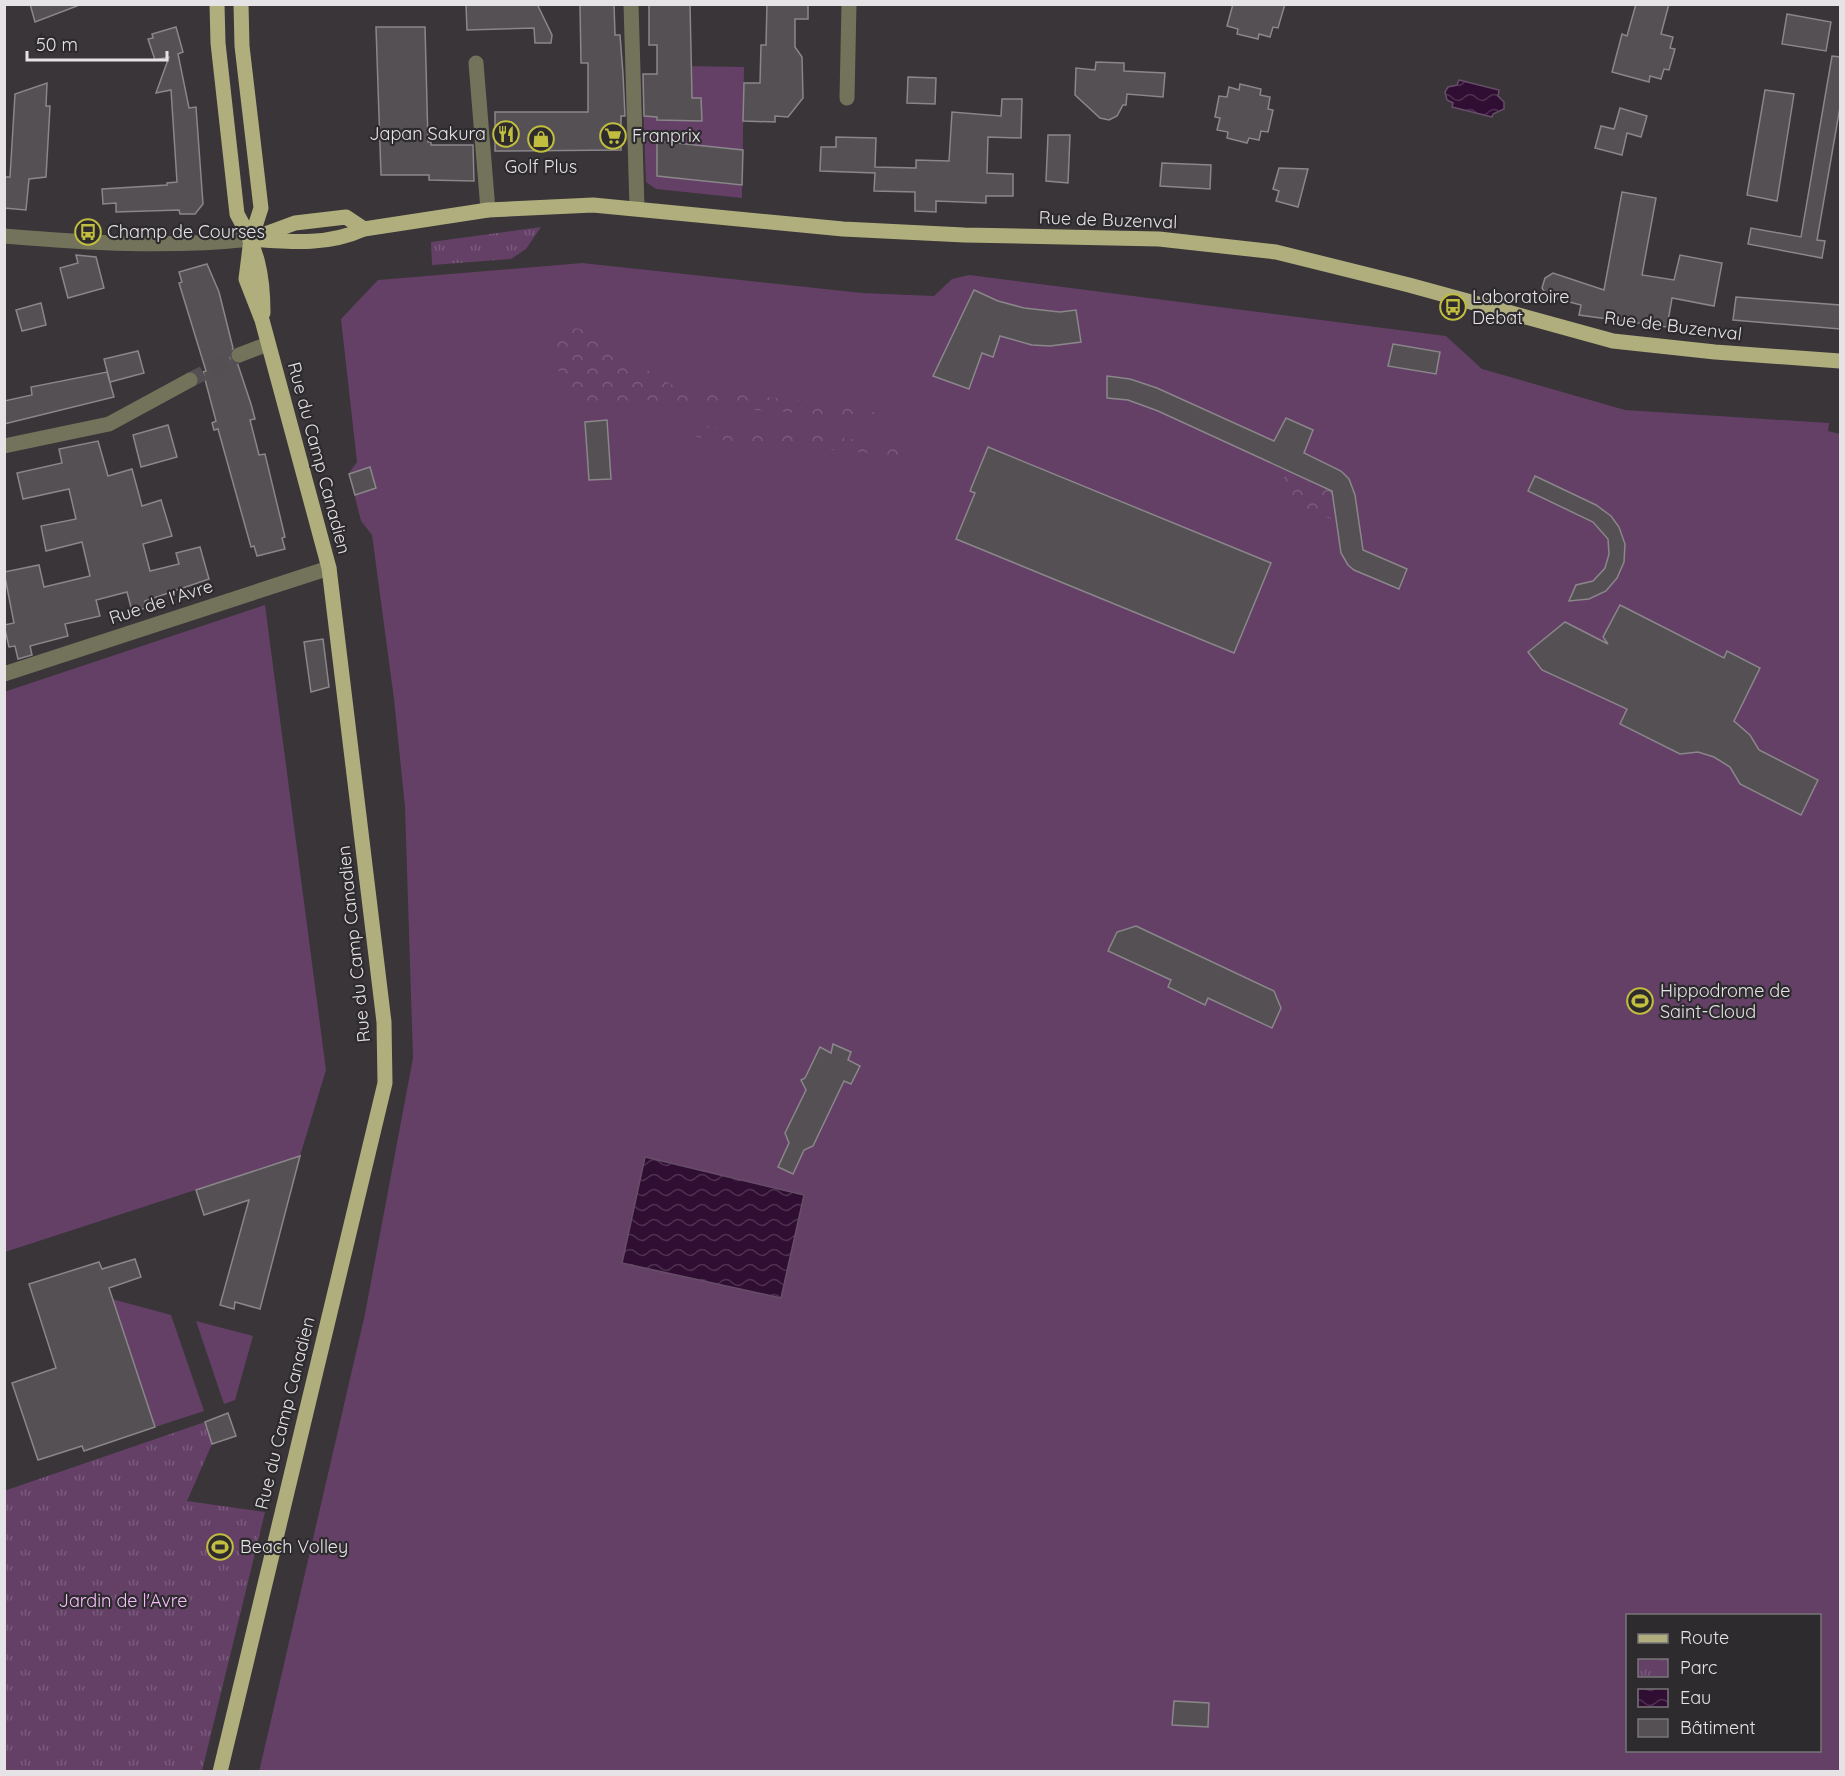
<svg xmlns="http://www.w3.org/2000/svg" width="1845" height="1776" font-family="Quicksand,sans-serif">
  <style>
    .green { fill: #644067; fill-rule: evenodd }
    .forest { fill: url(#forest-crowns) }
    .park { fill: url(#park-tufts) }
    .water { fill: url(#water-waves); stroke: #664e68; stroke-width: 1.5 }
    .building { fill: #545054; stroke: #8a868a; stroke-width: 1.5 }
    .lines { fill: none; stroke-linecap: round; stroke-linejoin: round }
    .minor-tunnel { stroke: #534f53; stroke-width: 15; stroke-dasharray: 15 8; stroke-linecap: butt }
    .minor { stroke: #73735b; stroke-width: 15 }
    .major { stroke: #afae7c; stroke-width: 15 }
    .labels { text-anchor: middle; stroke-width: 4.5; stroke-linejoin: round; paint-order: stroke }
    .poi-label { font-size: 18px; fill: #e5e3e5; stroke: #2e2b2f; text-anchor: start }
    .street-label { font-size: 18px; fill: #e5e3e5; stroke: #2e2b2f }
    .park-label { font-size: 18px; fill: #fbbeff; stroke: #2e2b2f }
  </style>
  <defs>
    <pattern id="forest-crowns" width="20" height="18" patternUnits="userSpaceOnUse" patternTransform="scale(1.5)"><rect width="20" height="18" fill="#644067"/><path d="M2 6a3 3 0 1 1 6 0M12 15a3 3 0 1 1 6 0" fill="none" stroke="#7a5b7d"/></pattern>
    <pattern id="park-tufts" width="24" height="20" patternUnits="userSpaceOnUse" patternTransform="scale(1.5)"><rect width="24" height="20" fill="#644067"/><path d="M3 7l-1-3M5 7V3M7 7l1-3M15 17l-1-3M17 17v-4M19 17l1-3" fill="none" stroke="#7a5b7d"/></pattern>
    <pattern id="water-waves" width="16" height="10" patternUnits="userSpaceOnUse" patternTransform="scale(1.5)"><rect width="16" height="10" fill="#300e33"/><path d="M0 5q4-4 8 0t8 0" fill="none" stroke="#4e3150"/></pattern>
  </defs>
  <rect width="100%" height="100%" fill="#393539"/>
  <g class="green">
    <polygon points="682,66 744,67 742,198 656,189 646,182 642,74 682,74"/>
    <path d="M582,263l280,30 72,3 18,-17 17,-4 477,61 36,33 143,41 204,13 -1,8 12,3v1337l-1581,1 106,-458 48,-256 -8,-251 -11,-108 -22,-164 -11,-14 -12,-48 8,-11 -16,-143 37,-39zM1628,1616h192v134h-192z"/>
    <polygon points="265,605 326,1070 300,1156 5,1252 4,692"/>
    <polygon points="112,1299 171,1315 204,1411 155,1427"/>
    <polygon points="196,1321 253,1336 235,1400 224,1404"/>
  </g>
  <g class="forest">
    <path d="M565,327l16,2 99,61 173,14 37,15 -197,-13 -99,3c-29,-8 -41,-47 -44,-73z"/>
    <polygon points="699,426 779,430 900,445 903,449 900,456 701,438 695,436"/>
    <polygon points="1286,472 1332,491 1336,518 1334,520 1286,502 1280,490"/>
  </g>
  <g class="park">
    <polygon points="541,227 526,249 511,259 432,265 431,242"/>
    <polygon points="205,1422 212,1444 187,1501 265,1512 202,1771 5,1771 4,1491"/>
  </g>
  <g class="water">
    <polygon points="1459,80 1499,90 1498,96 1504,102 1504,109 1493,114 1492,117 1452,107 1453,103 1447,100 1445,92 1448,87 1457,85"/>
    <polygon points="645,1157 804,1195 781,1298 622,1263"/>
  </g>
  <g class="building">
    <polygon points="30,4 77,4 77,6 35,22"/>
    <polygon points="466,4 537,4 552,35 551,43 535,43 534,28 467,30"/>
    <polygon points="614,4 615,35 620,35 623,74 625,116 621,116 621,150 495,151 495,112 588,112 588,63 581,63 580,5"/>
    <polygon points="649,4 690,4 692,98 701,98 702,121 657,120 657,117 644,116 643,74 657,74 657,45 649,45"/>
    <polygon points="767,4 808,4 808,19 795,19 795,47 802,57 803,98 788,117 775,116 775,122 743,121 744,83 760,83 761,45 766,45"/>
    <polygon points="1233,4 1285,4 1278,28 1273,27 1270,37 1259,34 1258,39 1237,34 1238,29 1227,26"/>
    <polygon points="1636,4 1669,4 1661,34 1673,37 1670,48 1675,49 1669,70 1664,69 1661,79 1650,76 1649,82 1612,72 1622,34 1627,36"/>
    <polygon points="1787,14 1831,22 1826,51 1782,44"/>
    <polygon points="176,27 183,52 178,54 189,108 196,107 203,204 195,214 180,214 179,210 116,212 116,203 103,204 102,189 167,185 167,183 177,182 171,90 156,93 169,57 155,60 148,39 153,38 152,34"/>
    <polygon points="376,27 425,27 428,142 431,142 431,145 473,145 474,181 429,180 429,175 381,175"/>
    <polygon points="1832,56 1840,57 1840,107 1817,240 1825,241 1822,258 1748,244 1751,228 1801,237"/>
    <polygon points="1096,62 1124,63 1124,71 1165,73 1163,97 1127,94 1126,105 1123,105 1117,116 1109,120 1100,118 1075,95 1076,68 1095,70"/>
    <polygon points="908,77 936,78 935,104 907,103"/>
    <polygon points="47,83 46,106 50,106 46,177 29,179 26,210 4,208 4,177 10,177 15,94"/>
    <polygon points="1240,84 1261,89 1260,95 1270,97 1268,109 1273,110 1268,132 1261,131 1259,140 1249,138 1247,143 1227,138 1228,132 1217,130 1220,118 1215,117 1219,96 1227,97 1229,87 1239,90"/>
    <polygon points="1765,90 1794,94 1777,201 1747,195"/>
    <polygon points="1002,99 1022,99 1021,138 988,137 987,173 1013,174 1013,196 986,196 986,203 936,201 936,212 915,211 915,192 874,191 875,173 820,171 821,147 836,147 836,137 876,138 875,167 916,168 916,160 949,161 952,112 1001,116"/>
    <polygon points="1620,108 1647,116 1641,137 1627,133 1622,155 1595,148 1601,126 1614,129"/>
    <polygon points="1048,135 1070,135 1068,183 1046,181"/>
    <polygon points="657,141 743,150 742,185 657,176"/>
    <polygon points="1162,163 1211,165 1210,189 1160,186"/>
    <polygon points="1279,168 1308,169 1298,207 1276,201 1279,191 1273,189"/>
    <polygon points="1622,192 1656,198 1642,275 1674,280 1680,255 1722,263 1714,306 1672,298 1667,327 1579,315 1581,305 1547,296 1542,288 1545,278 1553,273 1604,290"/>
    <polygon points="76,255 96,257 104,288 68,298 60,268 78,263"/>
    <polygon points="207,264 219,292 233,348 230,358 238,365 251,404 255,419 250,420 259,455 265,454 285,537 282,538 285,549 257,556 254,546 251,547 218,429 214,430 212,423 216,421 203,372 206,371 179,283 182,282 179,272"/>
    <polygon points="974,290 998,301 1024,308 1060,312 1076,310 1081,342 1050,346 1032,345 1000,336 993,357 982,353 969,389 933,376"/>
    <polygon points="1736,297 1840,305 1840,329 1733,320"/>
    <polygon points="41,303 46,325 22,331 16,310"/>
    <polygon points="1393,344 1440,352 1436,374 1388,366"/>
    <polygon points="138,351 144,373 110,382 104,359"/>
    <polygon points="107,372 114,397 4,424 4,401 32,395 31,387"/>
    <polygon points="1107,376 1130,379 1157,388 1274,441 1286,418 1313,430 1304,453 1341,471 1349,479 1355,495 1363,550 1407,569 1399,589 1354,570 1348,565 1341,553 1332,491 1158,411 1128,400 1107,398"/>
    <polygon points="607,420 611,479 589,480 585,422"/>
    <polygon points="168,425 177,457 141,467 133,435"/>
    <polygon points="98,441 108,476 132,469 142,506 161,500 172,536 143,544 150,571 179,564 176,553 200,547 209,579 145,601 147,608 132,611 127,592 96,600 100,616 65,624 68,636 30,646 32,655 18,659 15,646 9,647 4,625 14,623 4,572 39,565 44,587 90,576 82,542 46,551 41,526 76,519 69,489 23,499 17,473 62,463 59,449"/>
    <polygon points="988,447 1271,563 1234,653 956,539 975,493 970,491"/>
    <polygon points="370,467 376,488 355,495 349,474"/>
    <polygon points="1535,476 1596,505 1611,516 1619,527 1625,544 1624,562 1617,578 1606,591 1589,599 1569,601 1576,585 1593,581 1605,568 1609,554 1608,539 1593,522 1528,491"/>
    <polygon points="1620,605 1724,658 1727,651 1760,668 1734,721 1750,735 1759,750 1818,780 1801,815 1740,784 1730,767 1714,757 1698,752 1680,754 1620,724 1627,709 1542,670 1528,652 1565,622 1608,644 1603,637"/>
    <polygon points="323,639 329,687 311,692 304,642"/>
    <polygon points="1136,926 1274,991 1281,1008 1272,1028 1208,998 1205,1005 1168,987 1171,980 1108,951 1117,932"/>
    <polygon points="833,1044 851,1052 848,1060 860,1066 851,1084 844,1081 813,1146 804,1150 793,1174 778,1167 789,1143 785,1133 806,1090 801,1080 805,1078 820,1047 831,1053"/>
    <polygon points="300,1156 260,1309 235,1302 234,1309 220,1305 249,1200 204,1215 196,1190"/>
    <polygon points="135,1259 141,1277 109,1288 155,1427 84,1451 82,1446 38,1460 12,1383 56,1368 29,1284 99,1262 102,1269"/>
    <polygon points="228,1413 236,1436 212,1444 205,1422"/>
    <polygon points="1174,1701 1209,1703 1208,1727 1172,1725"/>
  </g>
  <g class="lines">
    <polyline class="minor-tunnel" points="190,380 239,355"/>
    <g class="minor">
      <polyline points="631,4 637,208"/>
      <polyline points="476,63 488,210"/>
      <polyline points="847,98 849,4"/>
      <path d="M4,236c83,7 164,12 247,3"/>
      <polyline points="239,355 268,344"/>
      <polyline points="4,446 109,424 190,380"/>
      <polyline points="4,674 329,568"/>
    </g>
    <g class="major">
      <path d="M217,4l1,39 19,171c20,35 26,59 26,99"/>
      <polyline points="257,237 295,223 346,217 364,229"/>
      <path d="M251,239c39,3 76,7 113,-10l124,-19 105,-5 250,24 121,6 195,4 117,13 133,33 204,56 102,11 125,9"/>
      <polyline points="220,1772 385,1083 384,1022 329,568 262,320 246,279 251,239 261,208 242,46 241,4"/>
    </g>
  </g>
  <defs>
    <g id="restaurant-ring" transform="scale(1.35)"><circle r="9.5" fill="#2e2b2f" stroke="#c1bd3f" stroke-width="1.5"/><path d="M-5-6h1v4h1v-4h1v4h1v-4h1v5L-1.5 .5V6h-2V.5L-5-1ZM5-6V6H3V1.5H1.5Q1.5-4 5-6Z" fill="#c1bd3f"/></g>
    <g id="supermarket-ring" transform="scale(1.35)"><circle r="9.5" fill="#2e2b2f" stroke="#c1bd3f" stroke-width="1.5"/><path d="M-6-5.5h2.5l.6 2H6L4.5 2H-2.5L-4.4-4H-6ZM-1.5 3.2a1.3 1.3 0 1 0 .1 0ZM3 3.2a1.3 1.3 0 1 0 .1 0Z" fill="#c1bd3f"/></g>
    <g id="shop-ring" transform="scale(1.35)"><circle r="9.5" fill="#2e2b2f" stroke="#c1bd3f" stroke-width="1.5"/><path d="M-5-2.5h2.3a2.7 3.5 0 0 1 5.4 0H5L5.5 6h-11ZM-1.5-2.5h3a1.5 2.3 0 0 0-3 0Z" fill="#c1bd3f"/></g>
    <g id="bus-ring" transform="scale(1.35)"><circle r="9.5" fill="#2e2b2f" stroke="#c1bd3f" stroke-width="1.5"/><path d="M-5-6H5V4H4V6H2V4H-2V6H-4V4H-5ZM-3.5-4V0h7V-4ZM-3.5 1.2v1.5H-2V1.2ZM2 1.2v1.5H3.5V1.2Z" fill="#c1bd3f"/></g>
    <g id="stadium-ring" transform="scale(1.35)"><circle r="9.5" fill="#2e2b2f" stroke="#c1bd3f" stroke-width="1.5"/><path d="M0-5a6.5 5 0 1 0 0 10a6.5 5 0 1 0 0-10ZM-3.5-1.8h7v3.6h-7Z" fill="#c1bd3f"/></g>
  </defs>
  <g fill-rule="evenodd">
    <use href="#restaurant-ring" x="506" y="134"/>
    <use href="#supermarket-ring" x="613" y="136"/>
    <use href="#shop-ring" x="541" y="139"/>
    <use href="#bus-ring" x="88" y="232"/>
    <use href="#bus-ring" x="1453" y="307"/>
    <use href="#stadium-ring" x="1640" y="1001"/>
    <use href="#stadium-ring" x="220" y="1547"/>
  </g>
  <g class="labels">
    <g class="poi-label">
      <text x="486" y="140" text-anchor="end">Japan Sakura</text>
      <text x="632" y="142">Franprix</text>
      <text x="541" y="173" text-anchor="middle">Golf Plus</text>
      <text x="107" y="238">Champ de Courses</text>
      <text x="1472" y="303">Laboratoire<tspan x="1472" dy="21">Debat</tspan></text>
      <text x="1660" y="997">Hippodrome de<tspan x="1660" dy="21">Saint-Cloud</tspan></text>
      <text x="240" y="1553">Beach Volley</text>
    </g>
    <g class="street-label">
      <text transform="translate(1108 220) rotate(2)" y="6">Rue de Buzenval</text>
      <text transform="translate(1673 326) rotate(7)" y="6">Rue de Buzenval</text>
      <text transform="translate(319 458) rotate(75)" y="6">Rue du Camp Canadien</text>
      <text transform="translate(161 602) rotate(-18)" y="6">Rue de l'Avre</text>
      <text transform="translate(354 944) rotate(-96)" y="6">Rue du Camp Canadien</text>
      <text transform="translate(285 1413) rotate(-76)" y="6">Rue du Camp Canadien</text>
    </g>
    <g class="park-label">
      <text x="123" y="1607">Jardin de l'Avre</text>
    </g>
  </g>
  <rect width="1845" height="1776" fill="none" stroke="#e5e3e5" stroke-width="12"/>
  <rect x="1626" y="1614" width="195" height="138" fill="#2e2b2f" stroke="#777578" stroke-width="1.5"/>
  <rect x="1638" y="1634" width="30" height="9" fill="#afae7c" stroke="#777578" stroke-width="1.5"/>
  <text x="1680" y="1644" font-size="18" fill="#e5e3e5">Route</text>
  <rect x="1638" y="1659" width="30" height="18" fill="url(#park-tufts)" stroke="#777578" stroke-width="1.5"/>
  <text x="1680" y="1674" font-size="18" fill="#e5e3e5">Parc</text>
  <rect x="1638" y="1689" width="30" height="18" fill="url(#water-waves)" stroke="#777578" stroke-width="1.5"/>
  <text x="1680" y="1704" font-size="18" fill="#e5e3e5">Eau</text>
  <rect x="1638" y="1719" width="30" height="18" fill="#545054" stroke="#777578" stroke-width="1.5"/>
  <text x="1680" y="1734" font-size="18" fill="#e5e3e5">Bâtiment</text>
  <path d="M27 51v9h140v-9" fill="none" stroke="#e5e3e5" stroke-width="3"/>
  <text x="36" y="51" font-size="18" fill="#e5e3e5" stroke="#2e2b2f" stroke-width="4.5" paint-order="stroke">50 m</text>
</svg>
